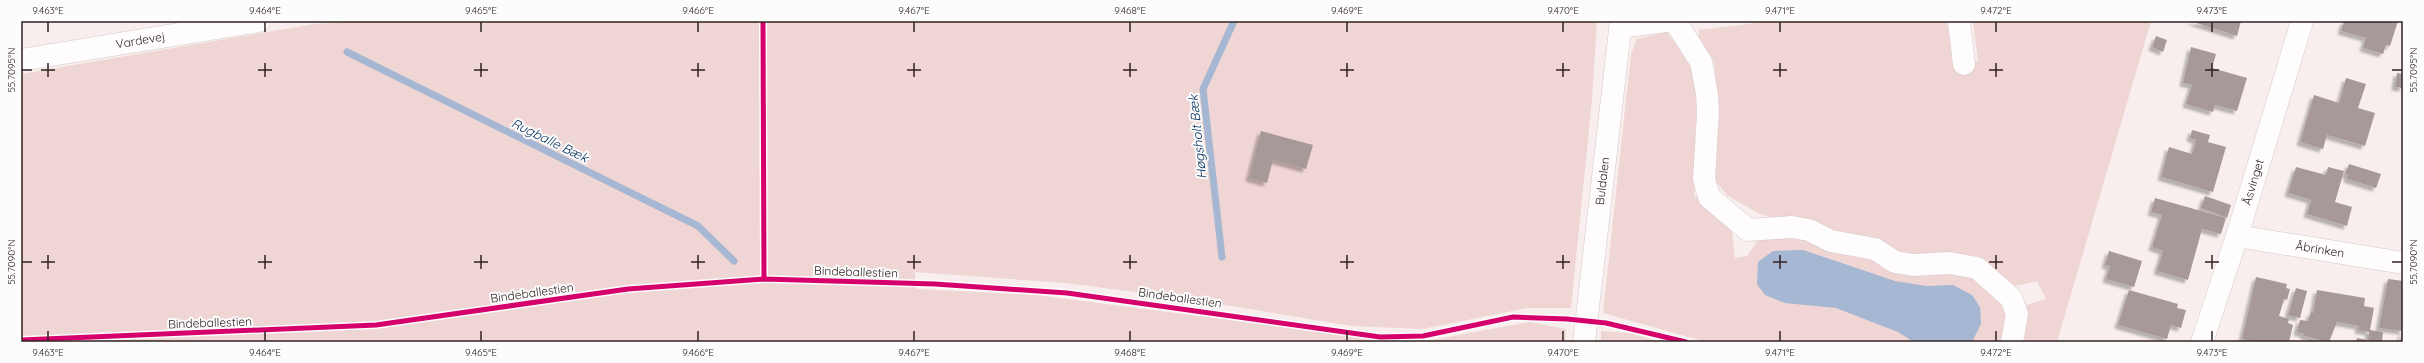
<svg xmlns="http://www.w3.org/2000/svg" width="2424" height="363" font-family="Quicksand,sans-serif">
  <style>
    .green { fill: #efd5d3 }
    .water { fill: #a5b7d2 }
    .lines { fill: none; stroke-linecap: round; stroke-linejoin: round }
    .stream { stroke: #a5b7d2; stroke-width: 7 }
    .building { fill: #a79998; filter: url(#shadow) }
    .minor-casing { stroke: #d5c9c8; stroke-width: 23 }
    .minor { stroke: #fefcfc; stroke-width: 22 }
    .cycleway-casing { stroke: #fcfcfc; stroke-width: 8 }
    .cycleway { stroke: #d6006c; stroke-width: 5 }
    .ticks { fill: none; stroke: #312221; stroke-width: 1.5 }
    .labels { text-anchor: middle; stroke-width: 4; stroke-linejoin: round; paint-order: stroke }
    .street-label { font-size: 12px; fill: #312221; stroke: #fcfcfc }
    .water-label { font-size: 13px; font-style: italic; fill: #063262; stroke: #fcfcfc }
    .neatline { fill: none; stroke: #312221; stroke-width: 1.5 }
    .ticks-label { font-size: 10px; text-anchor: middle; fill: #312221 }
  </style>
  <defs>
    <filter id="shadow"><feDropShadow dx="-3.5" dy="3.5" stdDeviation="1" flood-color="#0004"/></filter>
  </defs>
  <rect width="100%" height="100%" fill="#f7eeed"/>
  <g class="green">
    <polygon points="379,21 1597,21 1592,100 1571,308 1527,308 1422,329 1352,326 1183,298 1065,283 915,272 916,289 1036,295 1399,342 21,342 21,74 314,24"/>
    <polygon points="1773,21 1947,21 1953,65 1978,61 1973,21 2151,21 2057,342 2018,342 2027,305 2046,299 2037,281 2015,286 1993,269 1918,258 1843,234 1777,220 1758,213 1728,196 1716,182 1715,159 1719,117 1714,62 1699,37 1699,30"/>
    <path d="M1667,32c11,16 25,34 31,53 8,29 -1,80 -4,110l38,36 3,27 12,-2 12,-17 23,-5 202,46 22,29 -3,33h-296l-104,-29 28,-259 6,-15z"/>
    <polygon points="1529,322 1566,329 1565,342 1404,342 1427,341"/>
    <polygon points="1601,331 1629,333 1661,342 1601,342"/>
  </g>
  <polygon class="water" points="1803,250 1895,281 1926,286 1953,285 1972,295 1980,307 1981,324 1972,342 1914,342 1898,332 1836,308 1785,303 1765,295 1757,284 1758,262 1773,251"/>
  <g class="lines">
    <g class="stream">
      <polyline points="347,52 698,226 734,261"/>
      <polyline points="1222,257 1203,89 1234,21"/>
    </g>
  </g>
  <g class="building">
    <polygon points="2190,21 2241,21 2237,36"/>
    <polygon points="2344,21 2398,21 2390,46 2386,45 2383,54 2363,48 2366,38 2341,31"/>
    <polygon points="2156,36 2167,40 2163,52 2152,47"/>
    <polygon points="2191,47 2216,54 2212,68 2247,78 2237,111 2215,105 2213,112 2186,104 2192,85 2183,83"/>
    <polygon points="2397,73 2403,74 2403,88 2395,87"/>
    <polygon points="2346,78 2366,84 2358,108 2375,113 2365,146 2327,135 2323,149 2300,142 2314,95 2339,103"/>
    <polygon points="2192,130 2210,135 2208,142 2226,147 2213,192 2161,177 2169,147 2192,154 2196,140 2190,138"/>
    <polygon points="1261,131 1313,145 1306,169 1273,160 1267,183 1249,178"/>
    <polygon points="2349,164 2381,174 2376,188 2347,179 2348,175 2345,174"/>
    <polygon points="2296,167 2326,175 2328,167 2344,171 2335,202 2352,207 2347,226 2307,214 2311,200 2288,193"/>
    <polygon points="2205,196 2231,205 2227,218 2201,208"/>
    <polygon points="2155,198 2226,218 2221,234 2202,229 2188,280 2157,271 2163,251 2152,247 2162,215 2151,212"/>
    <polygon points="2109,251 2142,261 2134,287 2106,279 2110,266 2105,265"/>
    <polygon points="2256,277 2287,284 2286,288 2290,289 2287,300 2284,299 2279,316 2289,319 2288,323 2293,325 2289,342 2254,342 2242,339"/>
    <polygon points="2388,279 2403,281 2403,342 2400,342 2402,331 2379,328"/>
    <polygon points="2296,288 2307,291 2300,318 2288,315"/>
    <polygon points="2129,290 2178,304 2177,308 2186,310 2181,328 2171,325 2167,339 2118,325"/>
    <polygon points="2317,290 2365,298 2364,306 2374,308 2370,330 2383,332 2382,342 2356,342 2357,338 2368,340 2369,332 2358,330 2359,326 2337,322 2329,342 2304,336 2304,334 2297,332 2300,320 2308,321 2311,312 2313,313"/>
  </g>
  <g class="lines">
    <g class="minor-casing">
      <g id="minor">
        <polyline points="1675,21 1701,62 1707,94 1708,113 1704,179 1709,197 1748,230 1792,227 1809,230 1831,241 1875,249 1895,262 1913,265 1949,263 1977,268 2011,298 2017,314 2012,342"/>
        <polyline points="1959,21 1964,64"/>
        <polyline points="1621,27 1665,21"/>
        <path id="s1" d="M21,60l238,-39"/>
        <path id="s2" d="M2237,236l166,27"/>
        <path id="s3" d="M1584,342l37,-321"/>
        <path id="s4" d="M2202,342l35,-106 65,-215"/>
      </g>
    </g>
    <use href="#minor" class="minor"/>
    <g class="cycleway-casing">
      <g id="cycleway">
        <polyline points="763,21 764,279"/>
        <polyline points="21,340 376,325 628,289 764,279 935,284 1067,293 1380,337 1423,336 1513,317 1567,319 1606,323 1686,342"/>
      </g>
    </g>
    <use href="#cycleway" class="cycleway"/>
  </g>
  <path class="ticks" d="M48,22v10M265,22v10M481,22v10M698,22v10M914,22v10M1130,22v10M1347,22v10M1563,22v10M1780,22v10M1996,22v10M2212,22v10M48,63v14M265,63v14M481,63v14M698,63v14M914,63v14M1130,63v14M1347,63v14M1563,63v14M1780,63v14M1996,63v14M2212,63v14M22,70h10M41,70h14M258,70h14M474,70h14M691,70h14M907,70h14M1123,70h14M1340,70h14M1556,70h14M1773,70h14M1989,70h14M2205,70h14M2392,70h10M48,255v14M265,255v14M481,255v14M698,255v14M914,255v14M1130,255v14M1347,255v14M1563,255v14M1780,255v14M1996,255v14M2212,255v14M22,262h10M41,262h14M258,262h14M474,262h14M691,262h14M907,262h14M1123,262h14M1340,262h14M1556,262h14M1773,262h14M1989,262h14M2205,262h14M2392,262h10M48,331v10M265,331v10M481,331v10M698,331v10M914,331v10M1130,331v10M1347,331v10M1563,331v10M1780,331v10M1996,331v10M2212,331v10"/>
  <g class="labels">
    <g class="street-label">
      <text dy="4" stroke="none"><textPath href="#s1" startOffset="121">Vardevej</textPath></text>
      <text dy="4" stroke="none"><textPath href="#s3" startOffset="162">Buldalen</textPath></text>
      <text dy="4" stroke="none"><textPath href="#s4" startOffset="168">Åsvinget</textPath></text>
      <text dy="4" stroke="none"><textPath href="#s2" startOffset="84">Åbrinken</textPath></text>
      <text transform="translate(856 272) rotate(2)" y="4">Bindeballestien</text>
      <text transform="translate(532 293) rotate(-8)" y="4">Bindeballestien</text>
      <text transform="translate(1180 298) rotate(8)" y="4">Bindeballestien</text>
      <text transform="translate(210 323) rotate(-2)" y="4">Bindeballestien</text>
    </g>
    <g class="water-label">
      <text transform="translate(1197 137) rotate(-96)" y="5">Høgsholt Bæk</text>
      <text transform="translate(550 140) rotate(26)" y="5">Rugballe Bæk</text>
    </g>
  </g>
  <rect width="2424" height="363" fill="none" stroke="#fcfcfc" stroke-width="44"/>
  <rect x="22" y="22" width="2380" height="319" class="neatline"/>
  <g class="ticks-label">
    <text x="48" y="14">9.463°E</text>
    <text x="265" y="14">9.464°E</text>
    <text x="481" y="14">9.465°E</text>
    <text x="698" y="14">9.466°E</text>
    <text x="914" y="14">9.467°E</text>
    <text x="1130" y="14">9.468°E</text>
    <text x="1347" y="14">9.469°E</text>
    <text x="1563" y="14">9.470°E</text>
    <text x="1780" y="14">9.471°E</text>
    <text x="1996" y="14">9.472°E</text>
    <text x="2212" y="14">9.473°E</text>
    <text transform="translate(11 70) rotate(-90)" y="4">55.7095°N</text>
    <text transform="translate(2413 70) rotate(-90)" y="4">55.7095°N</text>
    <text transform="translate(11 262) rotate(-90)" y="4">55.7090°N</text>
    <text transform="translate(2413 262) rotate(-90)" y="4">55.7090°N</text>
    <text x="48" y="356">9.463°E</text>
    <text x="265" y="356">9.464°E</text>
    <text x="481" y="356">9.465°E</text>
    <text x="698" y="356">9.466°E</text>
    <text x="914" y="356">9.467°E</text>
    <text x="1130" y="356">9.468°E</text>
    <text x="1347" y="356">9.469°E</text>
    <text x="1563" y="356">9.470°E</text>
    <text x="1780" y="356">9.471°E</text>
    <text x="1996" y="356">9.472°E</text>
    <text x="2212" y="356">9.473°E</text>
  </g>
</svg>
